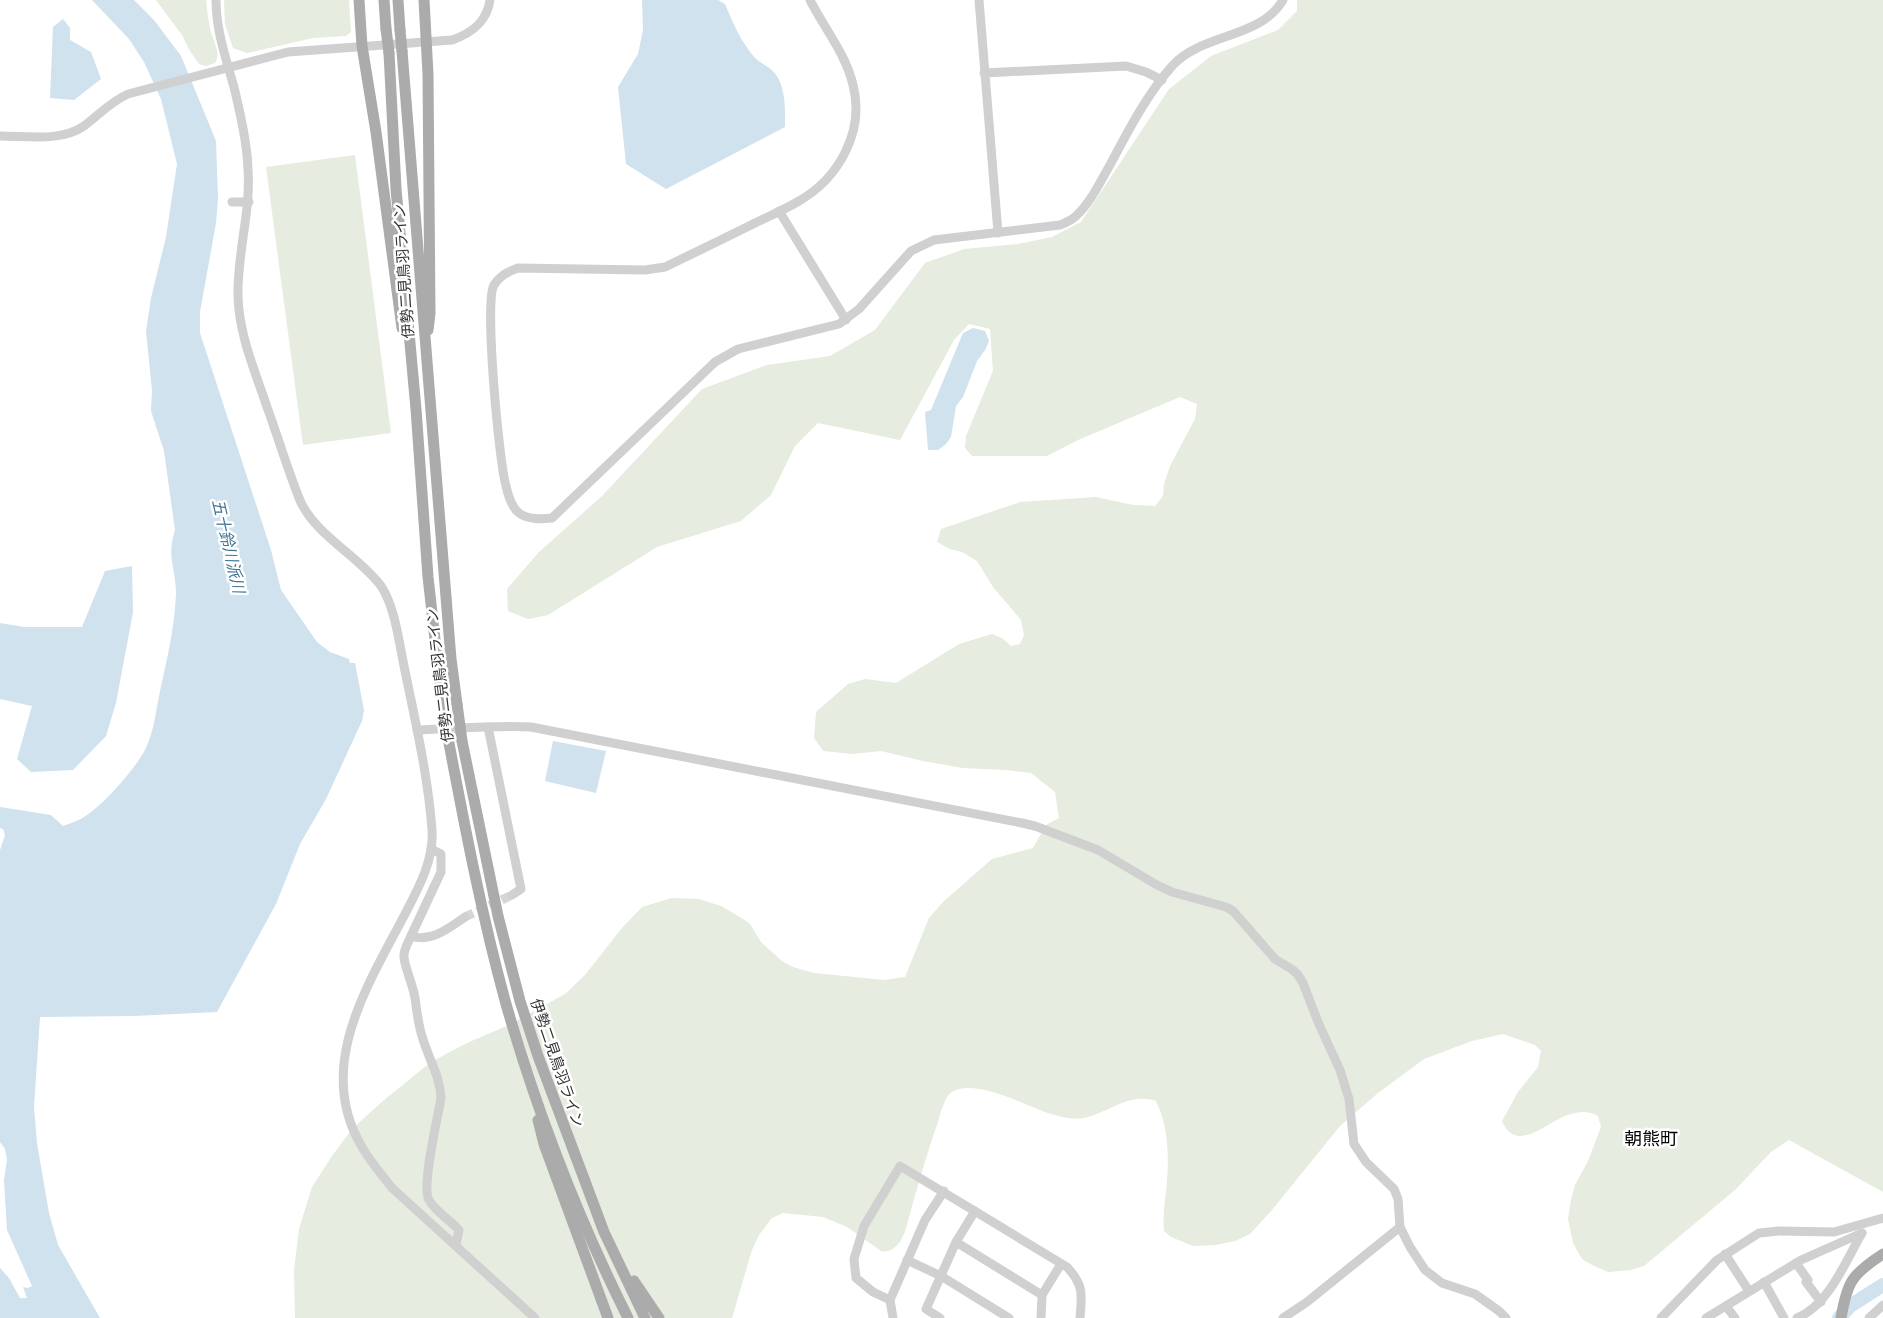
<svg xmlns="http://www.w3.org/2000/svg" width="1883" height="1318" font-family="'Sofia Sans Condensed','Noto Sans JP',sans-serif">
  <style>
    .green { fill: #e6ecdf }
    .water { fill: #cfe2ee }
    .lines { fill: none; stroke-linecap: round; stroke-linejoin: round }
    .river { stroke: #cfe2ee; stroke-width: 14 }
    .minor-tunnel { stroke: #d6d6d6; stroke-width: 9; stroke-dasharray: 9 4.5; stroke-linecap: butt }
    .minor { stroke: #d0d0d0; stroke-width: 9 }
    .major { stroke: #ababab; stroke-width: 11 }
    .major-bridge { stroke: #ababab; stroke-width: 11 }
    .labels { text-anchor: middle; stroke-width: 5; stroke-linejoin: round; paint-order: stroke }
    .street-label { font-size: 15px; fill: #333; stroke: #fff }
    .water-label { font-size: 16px; font-style: italic; fill: #3f7597; stroke: #fff }
    .quarter-label { font-size: 18px; fill: #000; stroke: #fff }
  </style>
  <rect width="100%" height="100%" fill="#fff"/>
  <g class="green">
    <path d="M156,0h50c1,9 2,19 4,28 2,12 12,25 5,35l-9,3 -7,-2 -9,-13 -8,-16z"/>
    <polygon points="224,0 349,0 351,32 346,36 313,38 247,53 233,48 225,24"/>
    <path d="M1297,0h586v1192l-94,-52 -18,12 -36,38 -91,76 -13,4 -23,2 -16,-7 -10,-6 -9,-16 -5,-24 3,-19 4,-15 13,-24 13,-34 -3,-11c-9,-5 -19,-5 -30,-1 -20,6 -52,40 -66,6l16,-29 20,-25 3,-16 -6,-6 -32,-11 -31,7 -48,18 -46,34 -38,33 -68,84 -22,24 -15,7 -19,4 -23,1 -22,-9 -7,-6c-2,-18 2,-33 3,-50 2,-28 1,-55 -11,-80 -27,-9 -46,11 -72,17 -10,2 -23,-1 -33,-4 -23,-7 -86,-42 -104,-17 -4,7 -7,17 -9,25 -10,28 -18,56 -26,84 -3,11 -6,26 -12,36 -5,6 -12,11 -19,9l-34,-24 -24,-10 -40,-4 -11,5 -13,17 -7,15 -20,68h-437l-1,-48 5,-41 13,-42 20,-31 20,-27 32,-29 47,-38 36,-19 44,-19 54,-30 20,-19 37,-47 20,-21 30,-9 27,1 22,7 19,11 10,7 11,18 21,19 11,6 21,6 70,7 21,-3 24,-59 15,-17 48,-42 41,-11 13,-23 13,-7 -4,-26 -24,-19 -25,-3 -43,-2 -40,-7 -42,-10 -28,3 -30,-3 -9,-13 2,-26 32,-28 17,-5 31,4 63,-39 33,-10 10,4 9,8 9,-2 4,-9 -3,-15 -28,-33 -16,-26 -15,-9 -12,-3 -13,-7 4,-13 79,-27 76,-5 37,8 22,1 8,-10 1,-12 6,-18 25,-47 2,-15 -17,-7 -102,43 -31,16h-75l-7,-8 1,-12 27,-65 -3,-42 -21,-5 -15,16 -54,100 -82,-17 -23,23 -24,49 -30,26 -84,26 -109,68 -20,4 -20,-8 -1,-22 32,-37 63,-56 100,-107 65,-24 63,-9 45,-26 50,-67 39,-14 54,-5 34,-7 29,-15 88,-133 42,-33 67,-26 19,-19z"/>
    <polygon points="355,155 391,433 303,445 266,167"/>
  </g>
  <g class="water">
    <path d="M92,0h42l20,20 27,36 35,85 2,58 -2,24 -16,89v21l71,217 10,40 36,52 13,10 19,7 1,4h5l9,47 -2,11 -36,78 -26,45 -24,60 -59,108 -83,4 -94,1 -6,90 3,36 12,70 9,32 42,73h-100v-50l9,10 11,20h7l-4,-11 5,1 4,-2 -25,-56 -3,-50 3,-20 -2,-11 -5,-7v-292l5,-15 -2,-6 -3,-1v-21l51,8 12,11c9,-3 17,-6 24,-11 18,-12 48,-46 58,-65 9,-18 11,-40 15,-59 7,-32 15,-65 16,-98 0,-25 -10,-35 -1,-63l-11,-79 -13,-40 1,-21 -6,-59 5,-33 15,-61 11,-73 -16,-65 -17,-37 -15,-23z"/>
    <path d="M642,0h76l7,4c8,19 16,38 30,54 8,7 18,10 23,20 8,15 7,33 7,49l-119,62 -40,-25 -8,-77 20,-33 5,-24z"/>
    <polygon points="63,19 70,28 70,40 91,52 101,79 74,100 50,98 53,27"/>
    <polygon points="973,328 985,331 989,341 985,350 977,361 963,397 956,406 951,437 946,444 938,450 928,450 925,412 931,410 963,333"/>
    <polygon points="132,566 133,612 116,703 106,736 73,770 31,772 17,759 32,706 0,699 0,623 24,627 82,627 105,571"/>
    <polygon points="553,741 606,751 596,793 545,781"/>
  </g>
  <g class="lines">
    <polyline class="river" points="1839,1318 1850,1306 1883,1285"/>
    <polyline class="minor-tunnel" points="465,917 512,895"/>
    <g class="minor">
      <path d="M216,0c0,30 10,59 18,87 6,26 13,55 14,82 3,43 -11,84 -10,127 1,39 17,75 29,111 11,30 20,61 32,91 14,36 60,58 82,88 14,21 18,56 23,80 11,54 24,109 28,164 2,30 -13,57 -27,84 -37,71 -91,153 -43,233 8,14 19,27 30,41l143,130"/>
      <path d="M810,0c14,28 36,54 43,85 12,46 -14,93 -54,116 -15,9 -32,16 -48,24 -28,14 -57,28 -86,42l-20,3 -127,-2c-9,3 -19,9 -24,17 -10,16 5,177 12,201 2,9 5,21 13,27 9,7 22,6 33,5l163,-156 23,-13 101,-25 20,-15 52,-58 23,-11 126,-15c5,-2 12,-5 16,-9 15,-14 24,-34 34,-51 18,-34 37,-71 63,-100 30,-32 87,-26 110,-65"/>
      <polyline points="979,0 998,233"/>
      <polyline points="984,73 1126,66 1146,72 1162,80"/>
      <path d="M0,136c27,0 61,6 84,-10 15,-11 26,-24 44,-32l160,-42 164,-12c20,-7 35,-18 38,-40"/>
      <polyline points="232,202 249,202"/>
      <polyline points="779,211 846,320"/>
      <polyline points="488,727 521,889 512,895"/>
      <path d="M417,730c38,-1 76,-5 114,-3l491,96 13,3 63,24 59,35 15,7 54,15 7,4 42,48 18,11 5,5 5,8 15,39 22,48 9,29 5,45 12,18 28,27 4,10 2,28 10,20 15,23 17,13 33,11 24,17 7,7"/>
      <polyline points="411,936 441,872 441,854 431,849"/>
      <polyline points="956,1242 1042,1295 1061,1264"/>
      <path d="M456,1245l3,-15c-8,-9 -25,-20 -30,-30 -8,-13 9,-83 12,-102 -1,-23 -13,-40 -19,-62 -4,-12 -5,-25 -7,-38 -2,-13 -9,-27 -11,-40 -1,-8 4,-15 7,-22 20,7 38,-8 54,-19"/>
      <polyline points="1725,1254 1749,1291"/>
      <polyline points="907,1260 941,1276 1009,1318"/>
      <polyline points="1796,1263 1808,1280 1806,1282 1821,1302"/>
      <polyline points="1764,1282 1784,1318"/>
      <path d="M890,1300l-17,-8 -17,-14 -2,-19 10,-33 36,-60 167,101c17,18 15,28 13,51"/>
      <polyline points="1726,1306 1735,1318"/>
      <polyline points="893,1318 890,1300 925,1220 944,1191"/>
      <polyline points="940,1318 926,1309 956,1242 975,1211"/>
      <polyline points="1041,1318 1042,1295"/>
      <polyline points="1283,1318 1307,1302 1400,1227"/>
      <polyline points="1661,1318 1717,1260 1759,1233 1779,1231 1834,1232 1883,1218"/>
      <polyline points="1706,1318 1801,1260 1862,1233"/>
      <path d="M1797,1318c32,-13 48,-56 65,-85"/>
      <polyline points="1869,1318 1883,1305"/>
    </g>
    <g class="major">
      <polyline points="359,0 362,46 376,132 402,328"/>
      <polyline points="384,0 386,29"/>
      <polyline points="398,0 400,30"/>
      <polyline points="424,0 428,74 430,313 428,330"/>
      <polyline points="402,51 451,659 457,704"/>
      <polyline points="389,53 396,189 416,409 428,577 442,702"/>
      <path d="M448,738c17,90 34,179 58,266 31,108 72,214 122,314"/>
      <polyline points="462,741 498,916 520,1001 538,1056 604,1232 645,1318"/>
      <polyline points="538,1120 544,1144 608,1318"/>
      <polyline points="634,1281 659,1318"/>
      <path d="M1841,1318c6,-36 11,-44 42,-64"/>
    </g>
    <g class="major-bridge">
      <polyline points="386,29 389,53"/>
      <polyline points="400,30 402,51"/>
      <polyline points="442,702 448,738"/>
      <polyline points="457,704 462,741"/>
    </g>
  </g>
  <g class="labels">
    <g class="street-label">
      <text transform="translate(404 271) rotate(-94)" y="5">伊勢二見鳥羽ライン</text>
      <text transform="translate(440 675) rotate(-97)" y="5">伊勢二見鳥羽ライン</text>
      <text transform="translate(557 1063) rotate(71)" y="5">伊勢二見鳥羽ライン</text>
    </g>
    <g class="water-label">
      <text transform="translate(229 546) rotate(77)" y="6">五十鈴川派川</text>
    </g>
    <g class="quarter-label">
      <text x="1651" y="1145">朝熊町</text>
    </g>
  </g>
</svg>
